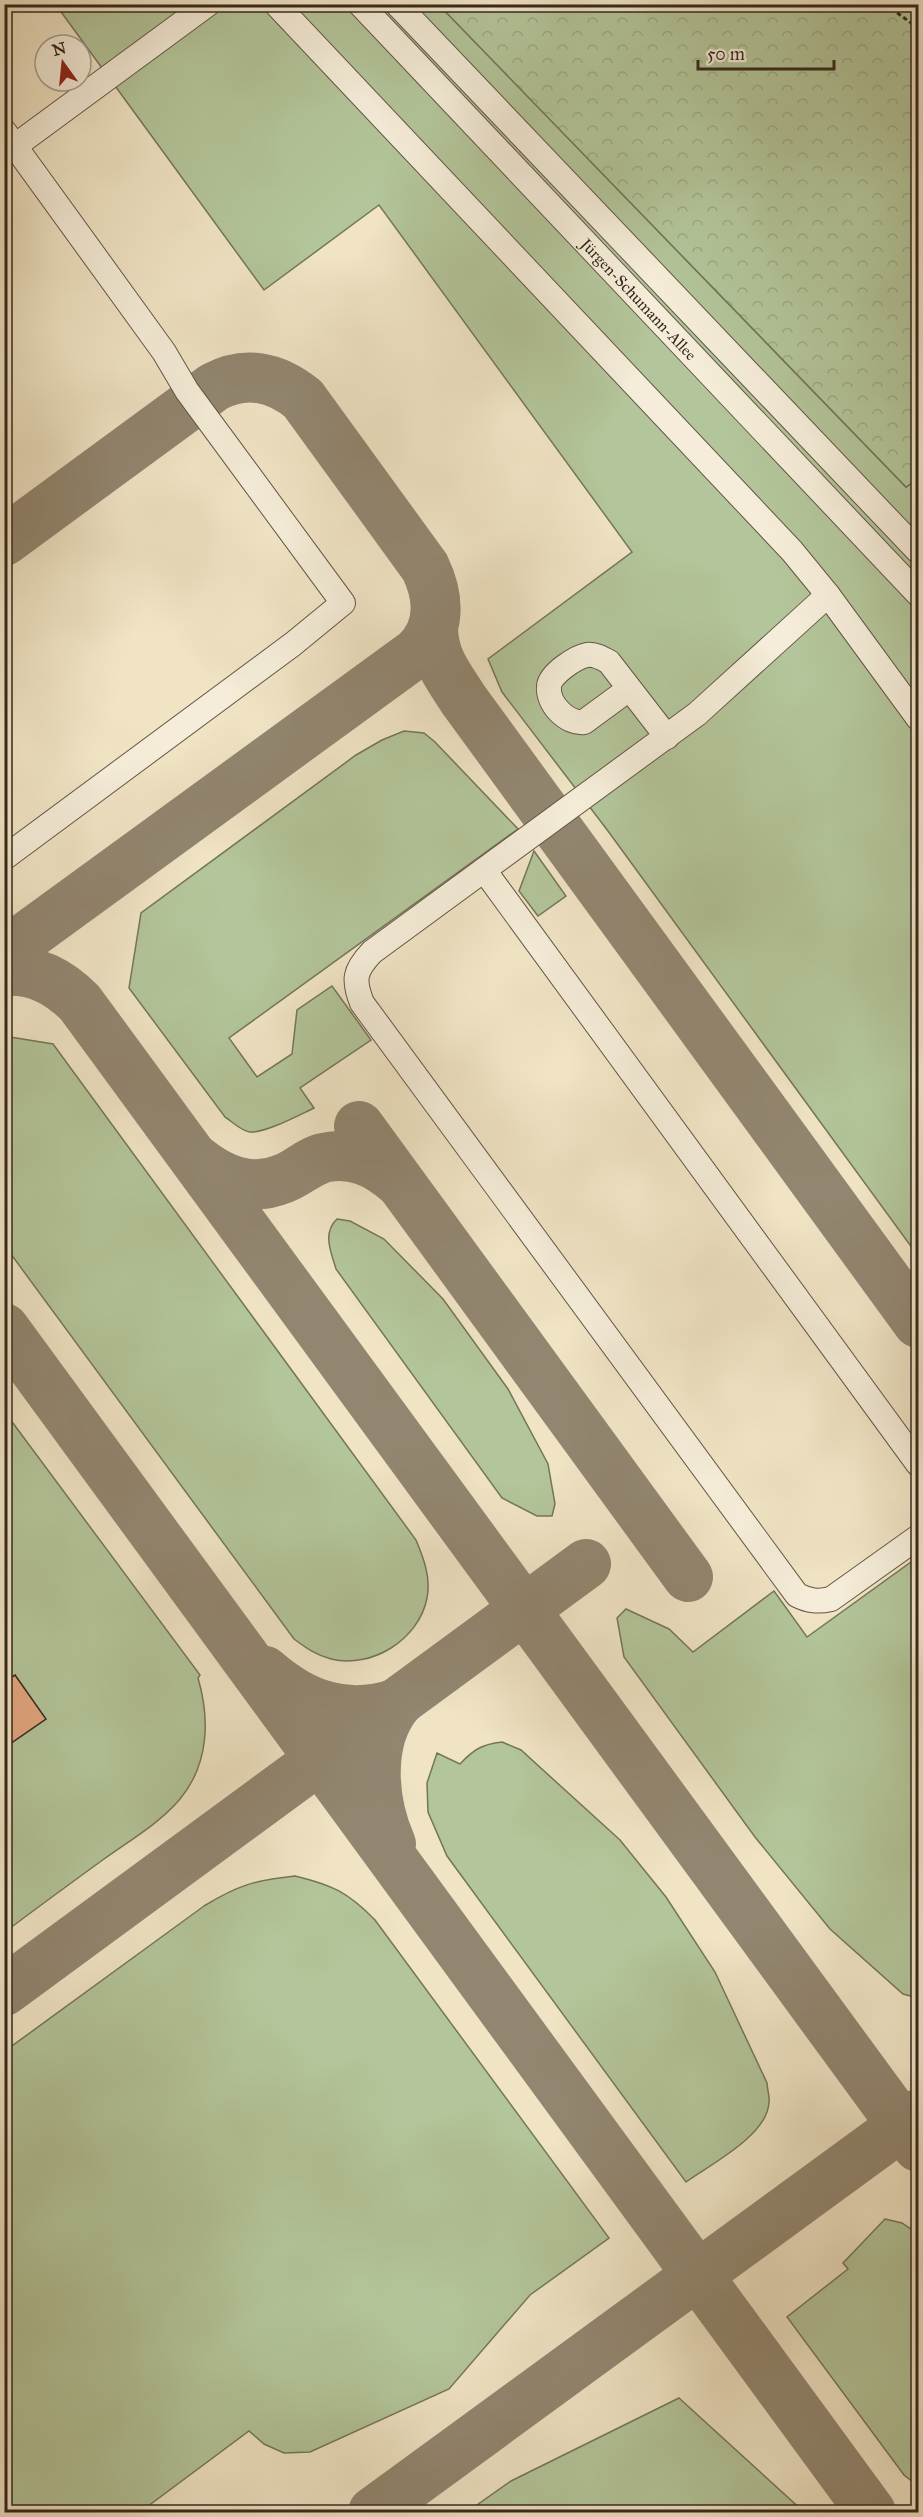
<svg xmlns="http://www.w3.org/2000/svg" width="923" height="2517" font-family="'IM FELL Great Primer',serif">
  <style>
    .grass { fill: #b3c59a; stroke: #74765b; stroke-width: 1.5 }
    .forest { fill: url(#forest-crowns); stroke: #74765b; stroke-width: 1.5 }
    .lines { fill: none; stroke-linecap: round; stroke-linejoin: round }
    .taxiway { stroke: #928670; stroke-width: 50 }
    .building { fill: #e2a780; stroke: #35281c; stroke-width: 1.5 }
    .minor-casing { stroke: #645746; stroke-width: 26 }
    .path { stroke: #35281c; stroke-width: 3; stroke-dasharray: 4.5 3; stroke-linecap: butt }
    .minor { stroke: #f5edd9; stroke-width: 24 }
    .labels { text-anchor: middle; stroke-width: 5; stroke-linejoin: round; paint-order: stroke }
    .street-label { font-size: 16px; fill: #35281c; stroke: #f5edd9 }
  </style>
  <defs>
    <pattern id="forest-crowns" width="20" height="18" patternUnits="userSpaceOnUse" patternTransform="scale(1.5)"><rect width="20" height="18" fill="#b3c59a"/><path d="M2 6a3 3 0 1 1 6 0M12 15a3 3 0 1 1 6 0" fill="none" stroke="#9ba984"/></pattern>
  </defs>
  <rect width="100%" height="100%" fill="#f0e4c5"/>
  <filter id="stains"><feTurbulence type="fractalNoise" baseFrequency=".00333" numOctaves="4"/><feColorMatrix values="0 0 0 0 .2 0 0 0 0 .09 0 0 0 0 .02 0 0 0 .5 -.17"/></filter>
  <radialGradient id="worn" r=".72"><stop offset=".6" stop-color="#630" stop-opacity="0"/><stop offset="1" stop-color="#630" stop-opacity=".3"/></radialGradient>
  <g class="grass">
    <polygon points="56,5 439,5 906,487 918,479 918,1256 608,831 502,692 488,659 632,552 379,205 264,290"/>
    <path d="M404,731l20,2 11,9 83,87 -289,209 28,39 35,-23 5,-44 35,-24 39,54 -71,48 14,20c-15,7 -48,25 -64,24 -9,-1 -17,-10 -25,-15l-96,-129 12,-75 215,-158 26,-15z"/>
    <polygon points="534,851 566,896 538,916 519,891"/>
    <path d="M4,1036l49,8 363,496c8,19 15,38 11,58 -8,42 -56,71 -96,61 -15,-4 -25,-11 -37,-20l-289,-393z"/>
    <path d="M337,1219l13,2 34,18 59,60 65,90 40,75 7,40 -3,12h-15l-35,-18 -166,-229c-5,-17 -14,-36 1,-50z"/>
    <path d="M4,1411l196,264 -2,3c12,41 11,86 -18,121 -20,24 -51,42 -76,60 -33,24 -66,48 -99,73z"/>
    <polygon points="918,1557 918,1998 903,1994 830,1929 755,1837 624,1657 617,1618 626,1609 669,1629 693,1652 774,1591 807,1637"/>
    <path d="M502,1742l19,8 99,90 46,57 49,75 52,111c0,6 3,13 2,19 -1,33 -58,62 -83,80l-239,-326 -19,-44 -1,-29 10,-30 23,11c13,-14 22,-20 42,-22z"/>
    <path d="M295,1876c37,9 53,16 80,44l234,318 -79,57 -81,94 -139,63 -26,1 -20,-9 -15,-13 -109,81h-135v-461l199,-145c34,-21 52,-26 91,-30z"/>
    <polygon points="885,2219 902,2223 918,2234 918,2486 904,2475 787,2317 848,2269 843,2263"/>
    <polygon points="679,2398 804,2512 467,2512 511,2481"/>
  </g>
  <polygon class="forest" points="439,5 918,5 918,479 906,487"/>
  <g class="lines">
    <g class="taxiway">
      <path d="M4,541l210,-154c32,-17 62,-10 89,12l122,168c14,29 17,62 -9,86l-412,300"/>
      <path d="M433,629c1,30 15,46 30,70l455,624"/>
      <path d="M4,971c32,-2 55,11 76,32l838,1144"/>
      <polyline points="359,1126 688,1577"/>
      <path d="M197,1160c25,20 54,32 85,19 15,-5 26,-17 41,-21 30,-7 54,5 76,24"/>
      <polyline points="4,1328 871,2512"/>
      <path d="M265,1671c40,35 82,49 133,32 -31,37 -26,98 -7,141"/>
      <polyline points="4,1991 586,1564"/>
      <polyline points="373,2512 918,2114"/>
    </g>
  </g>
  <polygon class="building" points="15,1675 46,1719 4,1748 4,1682"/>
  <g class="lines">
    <g class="minor-casing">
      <g id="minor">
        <polyline points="276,4 792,551 828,595 918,718"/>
        <path id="s1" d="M360,4l558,590"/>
        <polyline points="397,4 918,551"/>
        <polyline points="4,131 164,352 187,391 343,603 293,644 4,858"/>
        <polyline points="15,146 208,4"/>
        <path d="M828,595l-131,119 -325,238c-18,19 -19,28 -10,51l435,592c12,6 21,7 34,4l87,-62"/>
        <path d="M629,689l-45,33c-17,2 -37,-18 -35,-36 1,-12 27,-29 38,-31 8,-1 15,3 22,7l58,75"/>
        <polyline points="484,870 918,1464"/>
      </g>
    </g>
    <polyline class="path" points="885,4 918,28"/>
    <use href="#minor" class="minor"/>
  </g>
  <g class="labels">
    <g class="street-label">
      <text dy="6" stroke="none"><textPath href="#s1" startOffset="406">Jürgen-Schumann-Allee</textPath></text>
    </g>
  </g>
  <rect width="923" height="2517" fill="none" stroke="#f0e4c5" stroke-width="24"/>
  <rect x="6" y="6" width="911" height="2505" fill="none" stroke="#35281c" stroke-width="3"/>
  <rect x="12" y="12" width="899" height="2493" fill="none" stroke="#35281c" stroke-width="1.5"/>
  <g transform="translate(63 63) rotate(345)"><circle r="28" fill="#f5edd9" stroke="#a89e8d" stroke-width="1.5"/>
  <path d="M0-4.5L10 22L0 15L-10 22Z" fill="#8f2418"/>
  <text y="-9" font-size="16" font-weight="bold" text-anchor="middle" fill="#35281c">N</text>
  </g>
  <path d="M698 60v9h136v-9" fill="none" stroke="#35281c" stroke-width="3"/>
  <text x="707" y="60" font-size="18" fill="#35281c" stroke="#f5edd9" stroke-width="4.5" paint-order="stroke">50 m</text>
  <rect width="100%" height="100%" filter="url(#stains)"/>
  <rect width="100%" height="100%" fill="url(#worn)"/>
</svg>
